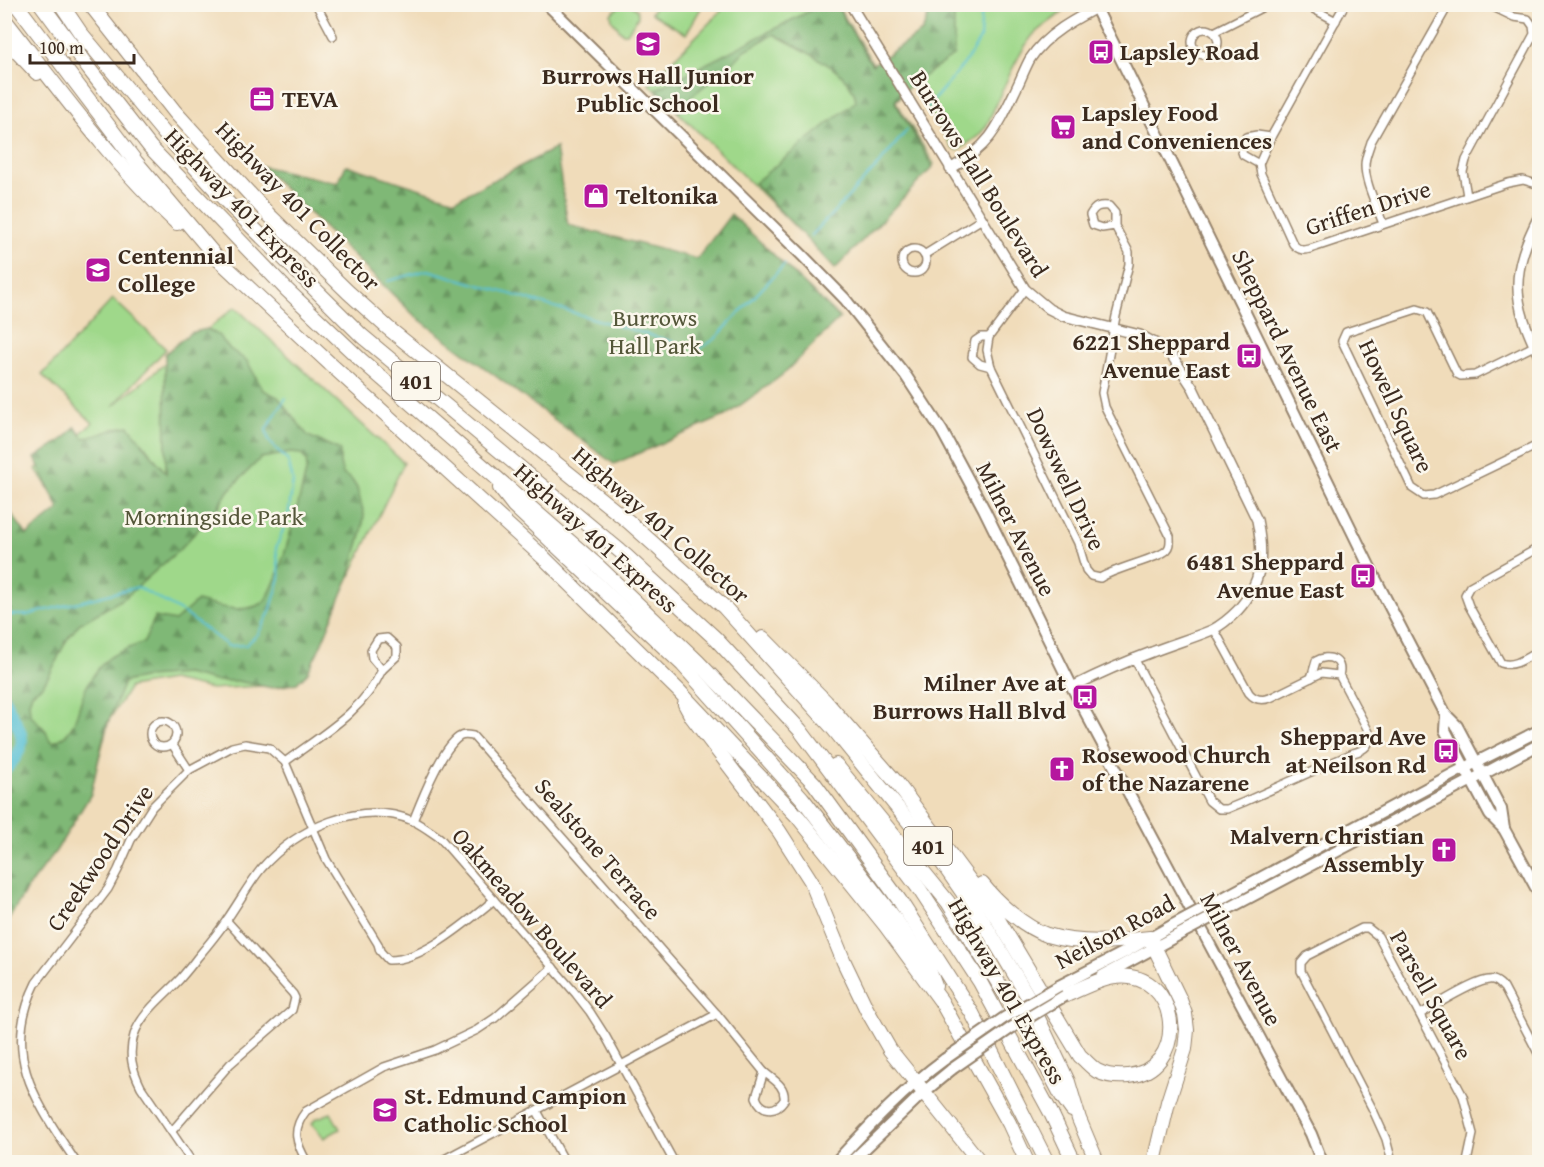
<svg xmlns="http://www.w3.org/2000/svg" width="1544" height="1167" font-family="'Gentium Book Plus',serif">
  <style>
    .green { fill: #9fd88a; stroke: #6d8154; stroke-width: 1.5 }
    .forest { fill: url(#forest-firs); stroke: #5d714a; stroke-width: 1.5; fill-rule: evenodd }
    .lines { fill: none; stroke-linecap: round; stroke-linejoin: round }
    .stream { stroke: #57c0d4; stroke-width: 2 }
    .river { stroke: #57c0d4; stroke-width: 12 }
    .minor-casing { stroke: #96836c; stroke-width: 10 }
    .tertiary-casing { stroke: #96836c; stroke-width: 12 }
    .secondary-casing { stroke: #96836c; stroke-width: 14 }
    .motorway-casing { stroke: #96836c; stroke-width: 16 }
    .minor { stroke: #fff; stroke-width: 7 }
    .tertiary { stroke: #fff; stroke-width: 9 }
    .secondary { stroke: #fff; stroke-width: 10 }
    .motorway { stroke: #fff; stroke-width: 14 }
    .secondary-bridge-casing { stroke: #96836c; stroke-width: 14; stroke-linecap: butt }
    .secondary-bridge { stroke: #fff; stroke-width: 10 }
    .labels { text-anchor: middle; stroke-width: 5; stroke-linejoin: round; paint-order: stroke }
    .shield { fill: #fbf7ec; stroke: #75685c; stroke-width: 1.5 }
    .shield-label { font-size: 22px; font-weight: bold; fill: #3b2a1e }
    .poi-label { font-size: 24px; font-weight: bold; fill: #3b2a1e; stroke: #fbf7ec; text-anchor: start }
    .street-label { font-size: 24px; fill: #3b2a1e; stroke: #fbf7ec }
    .park-label { font-size: 24px; fill: #545639; stroke: #fbf7ec }
  </style>
  <defs>
    <pattern id="forest-firs" width="22" height="20" patternUnits="userSpaceOnUse" patternTransform="scale(1.5)"><rect width="22" height="20" fill="#7fb876"/><path d="M5 1l3.5 6h-7zM16 11l3.5 6h-7z" fill="#699660"/></pattern>
  </defs>
  <rect width="100%" height="100%" fill="#fbf7ec"/>
  <filter id="ink" filterUnits="userSpaceOnUse"><feTurbulence type="fractalNoise" baseFrequency=".0167" numOctaves="2"/><feDisplacementMap in="SourceGraphic" scale="12" xChannelSelector="R" yChannelSelector="G"/><feConvolveMatrix kernelMatrix="1 2 1 2 8 2 1 2 1" color-interpolation-filters="sRGB"/></filter>
  <filter id="wash" filterUnits="userSpaceOnUse"><feTurbulence type="fractalNoise" baseFrequency=".008" numOctaves="4" result="noise"/><feDisplacementMap in="SourceGraphic" scale="24" xChannelSelector="R" yChannelSelector="G"/><feGaussianBlur stdDeviation="1.35" result="paint"/><feColorMatrix in="noise" values="0 0 0 0 0 0 0 0 0 0 0 0 0 0 0 0 0 1.4 0 .05"/><feComposite in="paint" operator="in"/></filter>
  <g filter="url(#wash)">
    <rect width="100%" height="100%" fill="#f0dcba"/>
    <g class="green">
      <polygon points="631,5 637,10 638,17 627,33 622,33 612,20 611,14 620,6"/>
      <polygon points="656,5 695,5 701,8 686,34 651,13"/>
      <polygon points="727,5 837,5 934,164 856,233 815,246 649,84"/>
      <path d="M932,5h136c-7,12 -25,19 -35,30 -18,22 -35,66 -47,92l-8,9 -19,14 -6,-1 -49,-80 18,-37z"/>
      <polygon points="113,299 166,349 113,406 235,307 404,463 314,652 279,685 211,689 171,680 130,687 109,720 89,797 5,922 5,541 9,548 64,513 36,469 93,423 42,375"/>
      <polygon points="331,1113 340,1129 324,1138 312,1124 315,1119"/>
    </g>
    <g class="forest">
      <path d="M821,5h15l36,60 50,-33 11,-27h21v50l-44,31 -15,16 38,65 -98,102 -81,-86 102,-82c-3,-31 -58,-52 -82,-67l-29,16 -24,26 -12,6 -17,14 -6,11 -8,5 -21,-23z"/>
      <polygon points="556,148 568,225 697,259 731,214 840,318 781,376 725,416 614,464 416,317 261,166 338,183 346,165 455,200"/>
      <path d="M207,329l11,6 12,14 17,12 16,29 15,7 30,39 32,14v14l3,10 9,6 5,8 7,26 -2,17 -13,46 -28,68 -13,27 -11,11 -25,5 -35,-7h-22l-29,-7 -39,3 -23,5 -19,48 -14,64 -35,57 -29,37 -22,38v-421l22,30 32,-26 -24,-51 31,-21 9,-10 9,11c17,-2 29,-11 45,-12l37,47 -1,-119 25,-21zM291,453l10,1 5,6 1,8c-6,23 -29,127 -46,136 -20,10 -44,2 -64,-3l-22,20 -20,-4 -11,25c-11,5 -26,9 -35,16 -9,7 -18,20 -23,30 -10,20 -8,47 -33,54l-4,-3 -3,-8 -16,-17 -1,-12 3,-9 11,-8 7,-11 16,-33 13,-17 47,-27 54,-48 38,-41 10,-17 33,-33z"/>
    </g>
    <g class="lines">
      <g class="stream">
        <polyline points="926,109 964,64 980,39 982,4"/>
        <polyline points="811,236 879,164 907,130"/>
        <polyline points="388,281 428,270 680,344 701,348 715,339 785,264"/>
        <polyline points="4,615 27,615 138,587 184,613 228,646 246,645 258,634 270,612 280,578 276,548 288,517 293,481 288,461 269,441 266,429 286,398"/>
      </g>
      <path class="river" d="M4,699c15,33 31,40 0,72"/>
    </g>
  </g>
  <g filter="url(#ink)">
    <g class="lines">
      <g class="minor-casing">
        <g id="minor">
          <polyline points="316,4 333,36"/>
          <polyline points="1304,4 1336,21"/>
          <path d="M1345,4l-74,133 -12,27 2,10 32,70c6,6 9,7 17,5l198,-66 15,-3 17,5"/>
          <circle cx="1205" cy="42" r="13"/>
          <polyline points="1214,32 1269,4"/>
          <polyline points="1259,164 1243,155 1241,149 1246,137 1257,135 1271,137"/>
          <polyline points="1467,196 1463,172 1466,160 1534,34 1533,26 1528,19 1514,17 1487,4"/>
          <path d="M1383,224c-6,-18 -18,-40 -18,-59 0,-8 4,-16 6,-23l78,-138"/>
          <circle cx="914" cy="261" r="12"/>
          <polyline points="924,255 982,219"/>
          <path d="M1025,289l-36,48 -2,13 4,17 87,176 8,27 5,6 9,2c15,-10 60,-20 67,-28 4,-4 3,-8 3,-14l-65,-129 -3,-14 14,-77 13,-52v-12l-14,-26v-13l-6,-7c-10,-1 -14,0 -19,9l3,10 9,3 13,-2"/>
          <polyline points="989,337 981,337 975,341 972,357 980,364 991,367"/>
          <polyline points="1534,346 1475,375 1461,376 1457,374 1427,312 1417,309 1346,332 1342,341 1412,488 1424,496 1434,495 1540,444"/>
          <path d="M1540,547l-70,39 -5,9 4,11 32,57c14,5 26,-6 39,-13"/>
          <polygon points="387,638 397,647 397,656 382,670 372,658 371,650 378,639"/>
          <path d="M1134,658l75,143 10,8h8l17,-7 109,-49c12,-3 18,-8 16,-21l-30,-57 -18,-2 -51,25c-8,3 -15,2 -21,-5l-35,-64"/>
          <path d="M1311,678l5,-17c12,-8 28,-1 23,14"/>
          <circle cx="163" cy="734" r="13"/>
          <polyline points="172,744 189,770"/>
          <path d="M285,762c36,-27 78,-50 97,-92"/>
          <path d="M413,821c8,-20 28,-72 46,-84 4,-3 9,-2 14,-1l244,278 47,58"/>
          <path d="M1420,1014c14,-7 59,-37 73,-34 5,1 7,4 11,8l36,69"/>
          <path d="M764,1072c10,8 22,14 20,28 -9,13 -23,11 -28,-3z"/>
          <polyline points="537,1111 565,1162"/>
          <polyline points="172,1131 230,1064 292,1010 295,998 293,994 227,921"/>
          <path d="M76,1162c-39,-59 -76,-107 -40,-179l72,-94 10,-19 13,-30 21,-33 37,-37 43,-23 13,-3 24,4 16,14 41,97 52,85 2,7 8,9c35,1 80,-39 106,-60"/>
          <path d="M192,1162l-51,-75c-9,-18 -13,-33 -7,-52 8,-23 30,-39 46,-56 6,-7 12,-14 17,-21 11,-13 22,-26 31,-40 11,-16 21,-34 33,-49 35,-40 99,-71 152,-48 9,4 18,11 27,17l136,156 14,18 16,25 68,125"/>
          <path d="M307,1162c-11,-19 -16,-32 -1,-51l78,-44 51,-17 42,-20 18,-12 58,-51"/>
          <polyline points="439,1162 717,1014"/>
          <polyline points="1392,1162 1386,1139 1372,1108 1301,971 1301,963 1307,956 1362,928 1368,928 1378,936 1463,1096 1473,1134 1467,1162"/>
        </g>
      </g>
      <g class="tertiary-casing">
        <g id="tertiary">
          <path d="M850,4l175,285 24,20 14,7 77,19 24,13 8,8 21,32 64,132c7,35 6,62 -19,90 -8,8 -16,15 -26,20 -19,8 -40,14 -60,22 -27,10 -54,22 -80,35"/>
          <path d="M950,169c40,-23 47,-40 66,-80 5,-10 9,-21 14,-30 17,-26 47,-41 74,-55"/>
          <path d="M1540,214c-30,59 -29,85 0,144"/>
        </g>
      </g>
      <g class="secondary-casing">
        <g id="secondary">
          <polyline points="547,4 803,256 845,299 906,376 942,431 984,509 1072,687 1311,1134 1322,1162"/>
          <polyline points="1094,4 1376,580 1446,715 1457,726 1501,809 1504,829"/>
          <polyline points="1446,715 1445,730 1460,759 1490,815 1504,829 1540,895"/>
          <polyline points="1214,903 1455,773 1540,730"/>
          <polyline points="1220,913 1540,744"/>
          <polyline points="1102,976 1178,935"/>
          <polyline points="1059,986 1129,950 1173,925"/>
          <path d="M836,1162c34,-37 68,-73 109,-103"/>
          <polyline points="851,1162 924,1092 952,1069"/>
        </g>
      </g>
      <g class="motorway-casing">
        <g id="motorway">
          <polyline points="16,4 136,162 217,258 328,362 544,558 679,691 798,817 886,926 941,1001 1009,1123 1027,1162"/>
          <polyline points="41,4 89,69 150,147 287,290 361,360 599,567 698,662 814,783 900,901 972,1013 1047,1162"/>
          <polyline points="61,4 80,32 164,133 227,202 362,336 626,556 716,639 800,730 920,890 980,982 1051,1113 1074,1162"/>
          <polyline points="90,4 175,112 268,214 348,292 388,328 629,522 724,607 832,727 943,864 984,923 1027,995 1068,1082 1079,1119 1097,1162"/>
          <path d="M4,19c55,70 108,144 173,204"/>
          <polyline points="4,38 37,73"/>
          <polyline points="500,488 514,506 683,665 802,798 895,919 929,970 935,986"/>
          <path d="M763,638l63,64 70,80 100,134 84,140c5,4 11,11 17,15 10,5 21,6 31,5 58,-6 54,-92 2,-99 -23,-3 -45,10 -66,19"/>
          <polyline points="685,704 692,717 779,831 811,881 844,962 867,1010 890,1050 980,1162"/>
          <polyline points="836,765 948,902 1027,1029 1062,1096 1072,1110"/>
          <path d="M982,884c15,19 42,43 65,51 33,10 70,7 103,3l30,62 5,14 2,16 -2,19 -17,53 -14,60"/>
        </g>
      </g>
      <use href="#minor" class="minor"/>
      <use href="#tertiary" class="tertiary"/>
      <use href="#secondary" class="secondary"/>
      <use href="#motorway" class="motorway"/>
      <g class="secondary-bridge-casing">
        <g id="secondary-bridge">
          <polyline points="1173,925 1214,903"/>
          <polyline points="1178,935 1220,913"/>
          <polyline points="945,1059 1004,1018 1059,986"/>
          <polyline points="952,1069 1011,1028 1064,996"/>
        </g>
      </g>
      <use href="#secondary-bridge" class="secondary-bridge"/>
    </g>
  </g>
  <defs>
    <g id="school-square" transform="scale(1.35)"><rect x="-9" y="-9" width="18" height="18" rx="4" fill="#b5179e" stroke="#fbf7ec"/><path d="M0-5L7-2L0 1L-7-2ZM-4 1L0 2.5L4 1V4Q0 6-4 4Z" fill="#fff"/></g>
    <g id="bus-square" transform="scale(1.35)"><rect x="-9" y="-9" width="18" height="18" rx="4" fill="#b5179e" stroke="#fbf7ec"/><path d="M-5-6H5V4H4V6H2V4H-2V6H-4V4H-5ZM-3.5-4V0h7V-4ZM-3.5 1.2v1.5H-2V1.2ZM2 1.2v1.5H3.5V1.2Z" fill="#fff"/></g>
    <g id="office-square" transform="scale(1.35)"><rect x="-9" y="-9" width="18" height="18" rx="4" fill="#b5179e" stroke="#fbf7ec"/><path d="M-6-3h4V-5.5h4V-3h4V5H-6ZM-1-4.5V-3h2v-1.5ZM-6 0V1H6V0Z" fill="#fff"/></g>
    <g id="supermarket-square" transform="scale(1.35)"><rect x="-9" y="-9" width="18" height="18" rx="4" fill="#b5179e" stroke="#fbf7ec"/><path d="M-6-5.5h2.5l.6 2H6L4.5 2H-2.5L-4.4-4H-6ZM-1.5 3.2a1.3 1.3 0 1 0 .1 0ZM3 3.2a1.3 1.3 0 1 0 .1 0Z" fill="#fff"/></g>
    <g id="shop-square" transform="scale(1.35)"><rect x="-9" y="-9" width="18" height="18" rx="4" fill="#b5179e" stroke="#fbf7ec"/><path d="M-5-2.5h2.3a2.7 3.5 0 0 1 5.4 0H5L5.5 6h-11ZM-1.5-2.5h3a1.5 2.3 0 0 0-3 0Z" fill="#fff"/></g>
    <g id="university-square" transform="scale(1.35)"><rect x="-9" y="-9" width="18" height="18" rx="4" fill="#b5179e" stroke="#fbf7ec"/><path d="M0-5L7-2L0 1L-7-2ZM-4 1L0 2.5L4 1V4Q0 6-4 4Z" fill="#fff"/></g>
    <g id="church-square" transform="scale(1.35)"><rect x="-9" y="-9" width="18" height="18" rx="4" fill="#b5179e" stroke="#fbf7ec"/><path d="M-1.2-6h2.4v3.5h3.3v2.4h-3.3V6h-2.4V-.1h-3.3v-2.4h3.3Z" fill="#fff"/></g>
  </defs>
  <g fill-rule="evenodd">
    <use href="#school-square" x="648" y="44"/>
    <use href="#bus-square" x="1101" y="52"/>
    <use href="#office-square" x="262" y="99"/>
    <use href="#supermarket-square" x="1063" y="127"/>
    <use href="#shop-square" x="596" y="196"/>
    <use href="#university-square" x="98" y="270"/>
    <use href="#bus-square" x="1249" y="356"/>
    <use href="#bus-square" x="1363" y="576"/>
    <use href="#bus-square" x="1085" y="697"/>
    <use href="#bus-square" x="1446" y="751"/>
    <use href="#church-square" x="1062" y="769"/>
    <use href="#church-square" x="1444" y="850"/>
    <use href="#school-square" x="385" y="1110"/>
  </g>
  <g class="labels">
    <g class="shield">
      <rect x="392" y="362" width="48" height="38" rx="4.5"/>
      <rect x="904" y="827" width="48" height="38" rx="4.5"/>
    </g>
    <g class="shield-label">
      <text x="416" y="389">401</text>
      <text x="928" y="854">401</text>
    </g>
    <g class="poi-label">
      <text x="1120" y="60">Lapsley Road</text>
      <text x="648" y="84" text-anchor="middle">Burrows Hall Junior<tspan x="648" dy="28">Public School</tspan></text>
      <text x="282" y="107">TEVA</text>
      <text x="1082" y="121">Lapsley Food<tspan x="1082" dy="28">and Conveniences</tspan></text>
      <text x="616" y="204">Teltonika</text>
      <text x="118" y="264">Centennial<tspan x="118" dy="28">College</tspan></text>
      <text x="1230" y="350" text-anchor="end">6221 Sheppard<tspan x="1230" dy="28">Avenue East</tspan></text>
      <text x="1344" y="570" text-anchor="end">6481 Sheppard<tspan x="1344" dy="28">Avenue East</tspan></text>
      <text x="1066" y="691" text-anchor="end">Milner Ave at<tspan x="1066" dy="28">Burrows Hall Blvd</tspan></text>
      <text x="1426" y="745" text-anchor="end">Sheppard Ave<tspan x="1426" dy="28">at Neilson Rd</tspan></text>
      <text x="1082" y="763">Rosewood Church<tspan x="1082" dy="28">of the Nazarene</tspan></text>
      <text x="1424" y="844" text-anchor="end">Malvern Christian<tspan x="1424" dy="28">Assembly</tspan></text>
      <text x="404" y="1104">St. Edmund Campion<tspan x="404" dy="28">Catholic School</tspan></text>
    </g>
    <g class="street-label">
      <text transform="translate(979 174) rotate(58)" y="8">Burrows Hall Boulevard</text>
      <text transform="translate(298 206) rotate(46)" y="8">Highway 401 Collector</text>
      <text transform="translate(242 208) rotate(46)" y="8">Highway 401 Express</text>
      <text transform="translate(1368 208) rotate(-18)" y="8">Griffen Drive</text>
      <text transform="translate(1287 351) rotate(64)" y="8">Sheppard Avenue East</text>
      <text transform="translate(1396 406) rotate(65)" y="8">Howell Square</text>
      <text transform="translate(1066 479) rotate(65)" y="8">Dowswell Drive</text>
      <text transform="translate(661 525) rotate(41)" y="8">Highway 401 Collector</text>
      <text transform="translate(1016 529) rotate(63)" y="8">Milner Avenue</text>
      <text transform="translate(596 538) rotate(42)" y="8">Highway 401 Express</text>
      <text transform="translate(598 849) rotate(49)" y="8">Sealstone Terrace</text>
      <text transform="translate(100 858) rotate(-56)" y="8">Creekwood Drive</text>
      <text transform="translate(532 918) rotate(49)" y="8">Oakmeadow Boulevard</text>
      <text transform="translate(1115 932) rotate(-28)" y="8">Neilson Road</text>
      <text transform="translate(1241 959) rotate(62)" y="8">Milner Avenue</text>
      <text transform="translate(1007 991) rotate(60)" y="8">Highway 401 Express</text>
      <text transform="translate(1431 995) rotate(61)" y="8">Parsell Square</text>
    </g>
    <g class="park-label">
      <text x="655" y="326">Burrows<tspan x="655" dy="28">Hall Park</tspan></text>
      <text x="214" y="525">Morningside Park</text>
    </g>
  </g>
  <rect width="1544" height="1167" fill="none" stroke="#fbf7ec" stroke-width="24"/>
  <path d="M30 54v9h104v-9" fill="none" stroke="#3b2a1e" stroke-width="3"/>
  <text x="39" y="54" font-size="18" fill="#3b2a1e" stroke="#fbf7ec" stroke-width="4.5" paint-order="stroke">100 m</text>
</svg>
